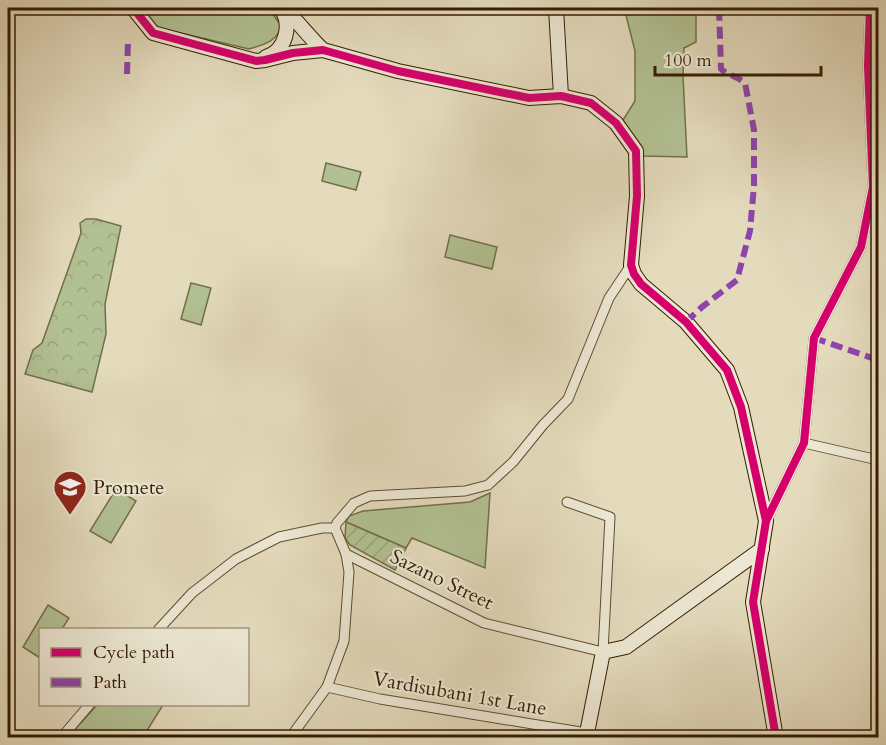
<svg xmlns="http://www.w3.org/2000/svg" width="886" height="745" font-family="Cardo,serif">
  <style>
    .grass { fill: #b2c193; stroke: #736f4a; stroke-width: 1.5 }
    .forest { fill: url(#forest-crowns); stroke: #736f4a; stroke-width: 1.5 }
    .garden { fill: url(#garden-furrows); stroke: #736f4a; stroke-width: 1.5 }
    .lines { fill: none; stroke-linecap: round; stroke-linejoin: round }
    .street-casing { stroke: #604c2f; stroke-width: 11 }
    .secondary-casing { stroke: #341d00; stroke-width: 16 }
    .street { stroke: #ede8d4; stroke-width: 9 }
    .secondary { stroke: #ede8d4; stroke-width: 14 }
    .quiet { stroke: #8e44ad; stroke-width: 6; stroke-dasharray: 12 6; stroke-linecap: butt }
    .cycleway-casing { stroke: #ede8d4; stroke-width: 11 }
    .cycleway { stroke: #d6006c; stroke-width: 8 }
    .labels { text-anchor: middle; stroke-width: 4.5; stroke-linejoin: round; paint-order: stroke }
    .poi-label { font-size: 20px; fill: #341d00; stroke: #ede8d4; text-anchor: start }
    .street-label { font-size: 20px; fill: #341d00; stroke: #ede8d4 }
  </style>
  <defs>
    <pattern id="forest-crowns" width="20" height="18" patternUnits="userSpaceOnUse" patternTransform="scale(1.5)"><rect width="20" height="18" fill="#b2c193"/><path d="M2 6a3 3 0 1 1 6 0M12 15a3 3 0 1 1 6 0" fill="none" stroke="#9aa57d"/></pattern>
    <pattern id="garden-furrows" width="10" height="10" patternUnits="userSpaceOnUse" patternTransform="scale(1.5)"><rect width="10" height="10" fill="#b2c193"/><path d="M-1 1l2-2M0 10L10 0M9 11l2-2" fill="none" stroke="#9aa57d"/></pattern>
  </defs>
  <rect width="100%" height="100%" fill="#e4dbbd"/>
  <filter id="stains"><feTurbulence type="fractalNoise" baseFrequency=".00333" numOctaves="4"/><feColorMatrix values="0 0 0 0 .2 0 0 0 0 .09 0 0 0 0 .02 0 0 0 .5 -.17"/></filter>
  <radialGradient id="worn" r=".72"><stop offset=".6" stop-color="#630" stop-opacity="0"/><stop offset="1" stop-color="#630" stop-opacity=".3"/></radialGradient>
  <g class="grass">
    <path d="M140,8h128l13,17c-2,16 -18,20 -32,24l-90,-21 -13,-10z"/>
    <polygon points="613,8 696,8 696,42 684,48 683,76 687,157 643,156 623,120 635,101 635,51 626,15"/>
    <polygon points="326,163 361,172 356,190 322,181"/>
    <polygon points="450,235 497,247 492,269 445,257"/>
    <polygon points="191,283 211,288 201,325 181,319"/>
    <polygon points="116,489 136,501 111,543 90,531"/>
    <polygon points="490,493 485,568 412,538 406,548 346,522 349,516 363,511 470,502"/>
    <polygon points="48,605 69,618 62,629 40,630 40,658 23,647"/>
    <polygon points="97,705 97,704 163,705 143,737 68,737"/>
  </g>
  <polygon class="forest" points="86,219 96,219 121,226 105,304 106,334 92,392 25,374 33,350 42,343 81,233 80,223"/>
  <polygon class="garden" points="346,522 406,548 395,570 350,545 345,538"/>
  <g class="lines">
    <g class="street-casing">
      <g id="street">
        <polyline points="804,443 878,460"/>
        <polyline points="766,521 804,443 814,338 861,247 873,187 868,66 870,8"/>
        <polyline points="335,528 337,523 354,503 370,496 465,491 488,485 513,462 543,425 568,399 609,298 631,265"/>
        <polyline points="346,554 484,623 603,652 610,517 567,502"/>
        <polyline points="158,630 192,593 236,559 279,537 322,528 335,528"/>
        <polyline points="327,687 380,699 587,733"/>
        <polyline points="61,738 90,704"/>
        <polyline points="290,738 327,687 344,641 349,572 346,554 335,528"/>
      </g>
    </g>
    <g class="secondary-casing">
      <g id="secondary">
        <polyline points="133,8 153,33 256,61 265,60 293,53 323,50 398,71 529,98 561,96 591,103 616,123 636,151 637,196 631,265 634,274 641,284 686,322 727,370 741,407 766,521 753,602 776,738"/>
        <path d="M283,8c15,13 26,29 40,42"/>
        <polyline points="556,8 561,96"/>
        <path d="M266,57c20,-6 27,-34 14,-49"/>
        <polyline points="586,738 603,652 626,647 762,549"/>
      </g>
    </g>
    <use href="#street" class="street"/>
    <use href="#secondary" class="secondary"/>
    <g class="quiet">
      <polyline points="127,74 128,40"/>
      <path d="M686,322l16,-15 35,-27 13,-49 4,-45v-56l-9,-47c-8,-7 -16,-7 -24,-14l-2,-61"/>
      <polyline points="814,338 878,360"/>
    </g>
    <g class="cycleway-casing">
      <g id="cycleway">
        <polyline points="133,8 153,33 256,61 265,60 293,53 323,50 398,71 529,98 561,96 591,103 616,123 636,151 637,196 631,265 634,274 641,284 686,322 727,370 741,407 766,521"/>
        <polyline points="776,738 753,602 766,521 804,443 814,338 861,247 873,187 868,66 870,8"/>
      </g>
    </g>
    <use href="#cycleway" class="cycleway"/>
  </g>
  <defs>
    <g id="school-pin" transform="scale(1.725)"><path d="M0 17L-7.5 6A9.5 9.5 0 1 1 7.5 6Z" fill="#8f2418" stroke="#ede8d4"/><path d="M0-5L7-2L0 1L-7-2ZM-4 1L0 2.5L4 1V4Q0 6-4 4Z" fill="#fff"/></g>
  </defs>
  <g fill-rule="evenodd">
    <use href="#school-pin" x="70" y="487"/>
  </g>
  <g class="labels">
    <g class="poi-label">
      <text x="93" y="494">Promete</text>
    </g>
    <g class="street-label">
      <text transform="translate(442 579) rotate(26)" y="7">Sazano Street</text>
      <text transform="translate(460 693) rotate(10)" y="7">Vardisubani 1st Lane</text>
    </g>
  </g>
  <rect width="886" height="745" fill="none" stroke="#e4dbbd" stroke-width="30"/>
  <rect x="9" y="9" width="868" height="727" fill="none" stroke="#341d00" stroke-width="3"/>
  <rect x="15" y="15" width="856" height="715" fill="none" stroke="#341d00" stroke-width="1.5"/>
  <rect x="39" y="628" width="210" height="78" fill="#ede8d4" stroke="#a3977f" stroke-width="1.5"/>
  <rect x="51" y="648" width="30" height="9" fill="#d6006c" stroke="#a3977f" stroke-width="1.5"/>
  <text x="93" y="658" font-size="18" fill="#341d00">Cycle path</text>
  <rect x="51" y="678" width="30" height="9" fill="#8e44ad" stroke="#a3977f" stroke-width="1.5"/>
  <text x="93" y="688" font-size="18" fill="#341d00">Path</text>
  <path d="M655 66v9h166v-9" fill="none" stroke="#341d00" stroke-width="3"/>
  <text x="664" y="66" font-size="18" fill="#341d00" stroke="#ede8d4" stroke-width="4.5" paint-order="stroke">100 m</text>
  <rect width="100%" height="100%" filter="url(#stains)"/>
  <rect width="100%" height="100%" fill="url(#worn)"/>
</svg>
